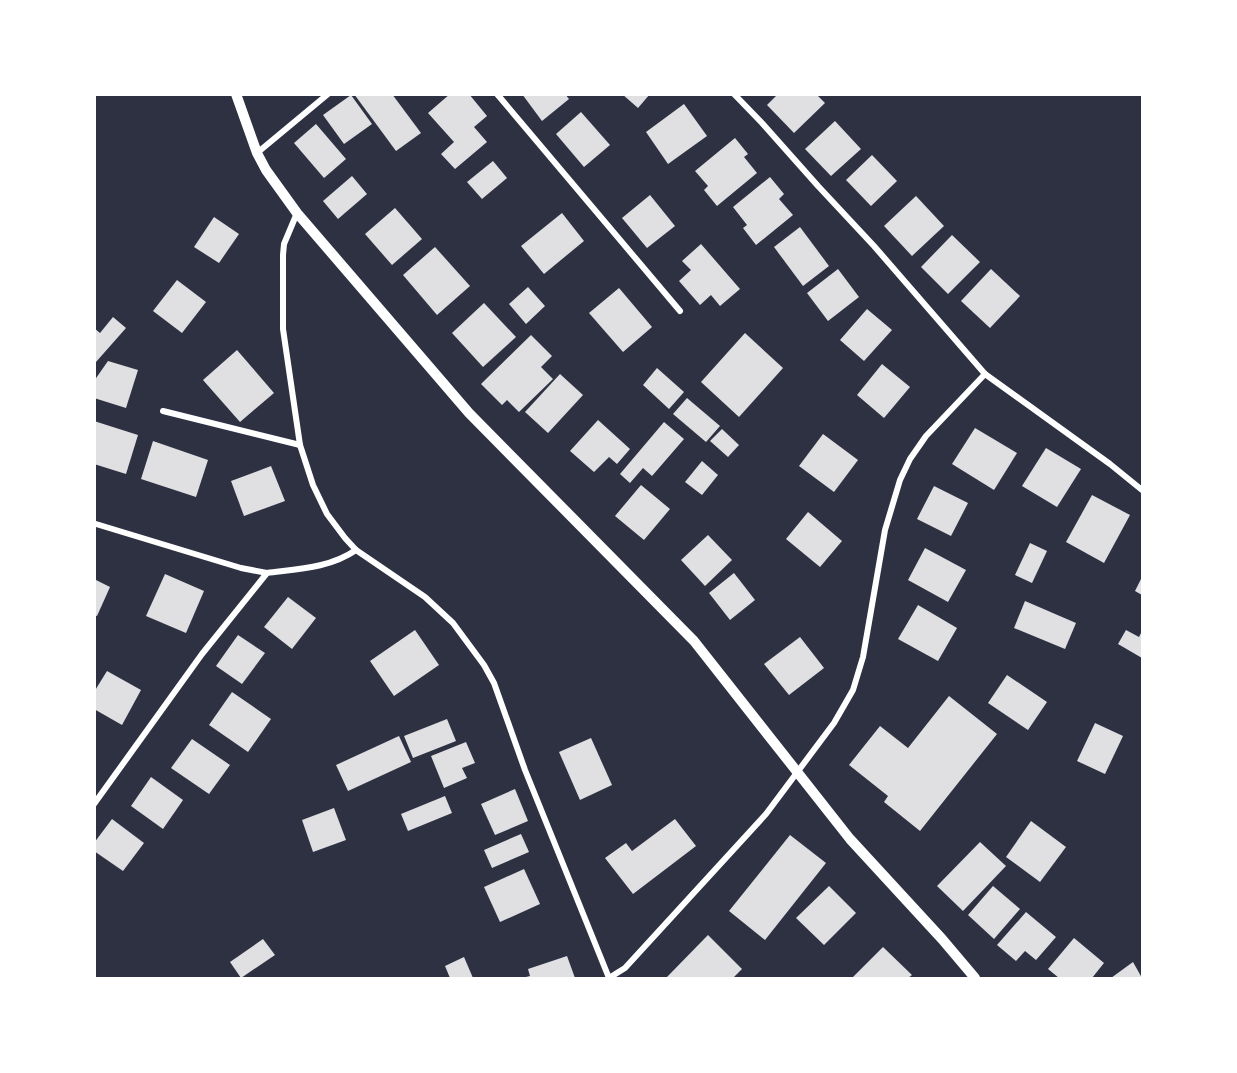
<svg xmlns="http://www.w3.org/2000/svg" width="1237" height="1073" font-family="Arial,sans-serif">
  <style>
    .building { fill: #e0e0e3 }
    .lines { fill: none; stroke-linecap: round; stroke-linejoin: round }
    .minor { stroke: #fff; stroke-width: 6 }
    .tertiary { stroke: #fff; stroke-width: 10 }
  </style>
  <rect width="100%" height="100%" fill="#2d3142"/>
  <g class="building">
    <polygon points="354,94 392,94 421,133 396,151"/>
    <polygon points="450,94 469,94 487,116 474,127 487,142 455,169 441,154 454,142 428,113"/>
    <polygon points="522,94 565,94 569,99 542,121"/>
    <polygon points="622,94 650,94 638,108"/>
    <polygon points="778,94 816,94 825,103 794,133 767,105"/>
    <polygon points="351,95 372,124 344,144 323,115"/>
    <polygon points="684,104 707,136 668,164 646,132"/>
    <polygon points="581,112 610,145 584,167 556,134"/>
    <polygon points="835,121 861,149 831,176 805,149"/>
    <polygon points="316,124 346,159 324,178 294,143"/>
    <polygon points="735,138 748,154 744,157 757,173 717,206 704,190 708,186 695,171"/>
    <polygon points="872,155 897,181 871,206 846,180"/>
    <polygon points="493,161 507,178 482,199 467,182"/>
    <polygon points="352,176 367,194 338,219 323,201"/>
    <polygon points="770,177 784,194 779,199 793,215 756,245 743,228 747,225 733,207"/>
    <polygon points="650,195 675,226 647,248 622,218"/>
    <polygon points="916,196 944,226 912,256 884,226"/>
    <polygon points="395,208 422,239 392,265 365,234"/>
    <polygon points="562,213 584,241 544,274 521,246"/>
    <polygon points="214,217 239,234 219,263 194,247"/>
    <polygon points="800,227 829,266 803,286 774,247"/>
    <polygon points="952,235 980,262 948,294 921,267"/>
    <polygon points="701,244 740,289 720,306 711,295 700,305 679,281 691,270 682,261"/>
    <polygon points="435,247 470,286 437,315 403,275"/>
    <polygon points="838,269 859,297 828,321 807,293"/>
    <polygon points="991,269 1020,296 990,328 961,301"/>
    <polygon points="177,280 206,302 182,333 153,311"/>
    <polygon points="528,287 545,306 526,324 509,304"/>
    <polygon points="619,288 652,327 623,352 589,313"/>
    <polygon points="484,303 516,337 483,367 452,333"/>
    <polygon points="867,309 892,330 864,361 840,340"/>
    <polygon points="113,317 126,328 96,362 94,360 94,328 100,333"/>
    <polygon points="745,333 783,368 739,417 701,382"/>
    <polygon points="531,335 552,356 541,367 553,379 519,412 507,400 502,405 481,384"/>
    <polygon points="237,350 274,393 240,422 203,380"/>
    <polygon points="108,361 138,370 126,408 94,398 94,381"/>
    <polygon points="882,364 910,387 884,418 857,395"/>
    <polygon points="657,368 684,392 669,409 643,385"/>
    <polygon points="560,374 583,395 548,433 525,412"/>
    <polygon points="687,398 720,426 706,442 673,414"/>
    <polygon points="598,420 630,449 617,464 609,457 594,472 570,451"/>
    <polygon points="94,421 138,435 126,474 94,464"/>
    <polygon points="664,422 684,439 652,476 643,468 630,483 620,474"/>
    <polygon points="975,428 1017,453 994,490 952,464"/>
    <polygon points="722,429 739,445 728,457 710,441"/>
    <polygon points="823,434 858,460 834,492 799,466"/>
    <polygon points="153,441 208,460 196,497 141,479"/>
    <polygon points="1046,448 1081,469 1057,507 1022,486"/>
    <polygon points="702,461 718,475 702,495 685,482"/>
    <polygon points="271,466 285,501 244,516 231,481"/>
    <polygon points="641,485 670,509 644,540 615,516"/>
    <polygon points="934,486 968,503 951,536 917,519"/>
    <polygon points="1092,495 1130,515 1104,563 1066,542"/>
    <polygon points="808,512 842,541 820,567 786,539"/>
    <polygon points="708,535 732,560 705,586 681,560"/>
    <polygon points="1030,543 1047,551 1032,583 1015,575"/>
    <polygon points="925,548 966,570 948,602 908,580"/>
    <polygon points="734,573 755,600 730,620 709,593"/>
    <polygon points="165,574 204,591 186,633 146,616"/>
    <polygon points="1142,577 1142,595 1135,591"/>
    <polygon points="94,579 110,587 97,616 94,615"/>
    <polygon points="288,597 316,618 292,649 264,627"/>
    <polygon points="1025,601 1076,623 1065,649 1014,628"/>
    <polygon points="918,605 957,628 938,661 898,639"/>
    <polygon points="415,630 439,665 394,696 370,661"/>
    <polygon points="1126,630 1139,637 1142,631 1142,658 1118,644"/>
    <polygon points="238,635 265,653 242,684 216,666"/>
    <polygon points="800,637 824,668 789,695 764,664"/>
    <polygon points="107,671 141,690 122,725 94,709 94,692"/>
    <polygon points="1007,675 1047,702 1028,730 988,703"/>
    <polygon points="232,692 271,719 248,752 209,725"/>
    <polygon points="949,696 997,734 920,831 884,802 888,796 849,765 880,726 908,748"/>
    <polygon points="447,719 456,741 413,758 404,736"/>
    <polygon points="1095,723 1123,736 1105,774 1077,761"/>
    <polygon points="399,736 411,762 348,791 336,765"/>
    <polygon points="591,738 612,785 580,800 559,752"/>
    <polygon points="192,739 230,765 209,794 171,768"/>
    <polygon points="466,742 475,763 462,768 467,778 444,788 431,756"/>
    <polygon points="151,777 183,800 163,829 131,806"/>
    <polygon points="515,789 528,821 495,835 481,804"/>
    <polygon points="445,796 452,813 408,831 401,814"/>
    <polygon points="334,808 346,840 313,852 302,820"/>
    <polygon points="112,819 144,843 123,871 94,851 94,843"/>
    <polygon points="675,819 696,846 633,894 605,858 626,843 632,851"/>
    <polygon points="1031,821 1066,847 1040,882 1006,857"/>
    <polygon points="521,834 529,852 492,868 484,850"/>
    <polygon points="790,835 826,863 765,940 729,911"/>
    <polygon points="980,842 1006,866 963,911 937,886"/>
    <polygon points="524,869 540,904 500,922 484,887"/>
    <polygon points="829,886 856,913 824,945 796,918"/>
    <polygon points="993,886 1020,909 994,939 968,915"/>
    <polygon points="1026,912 1056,937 1036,960 1025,951 1016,961 997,945"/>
    <polygon points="708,935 742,969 733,978 666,978"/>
    <polygon points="1074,938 1104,963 1092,978 1059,978 1048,969"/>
    <polygon points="263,939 275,955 241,978 230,962"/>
    <polygon points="883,947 912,975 908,978 852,978"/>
    <polygon points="567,956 575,978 522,978 530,976 528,969"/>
    <polygon points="464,957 473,978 450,978 445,966"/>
    <polygon points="1133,962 1142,978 1111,978"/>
  </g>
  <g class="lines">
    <g class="minor">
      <polyline points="497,94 680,311"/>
      <polyline points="734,94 762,123 818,186 874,246 985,374 1110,464 1142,490"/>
      <polyline points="257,153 328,94"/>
      <polyline points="297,213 284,244 283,255 283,329 300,445 313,485 327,514 345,538 356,550 425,597 453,623 484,665 494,683 525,770 609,978"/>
      <polyline points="163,411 300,445"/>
      <polyline points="96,524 241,568 267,573"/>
      <path d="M94,804l108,-150 65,-81c31,-4 63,-5 89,-23"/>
      <polyline points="609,978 625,968 766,814 834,723 853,690 863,657 885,530 900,480 910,459 926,436 985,374"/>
    </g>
    <polyline class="tertiary" points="236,94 257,153 266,170 297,213 469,413 694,641 850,839 942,939 975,978"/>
  </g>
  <rect width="1237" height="1073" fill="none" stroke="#ffffff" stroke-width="192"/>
</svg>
